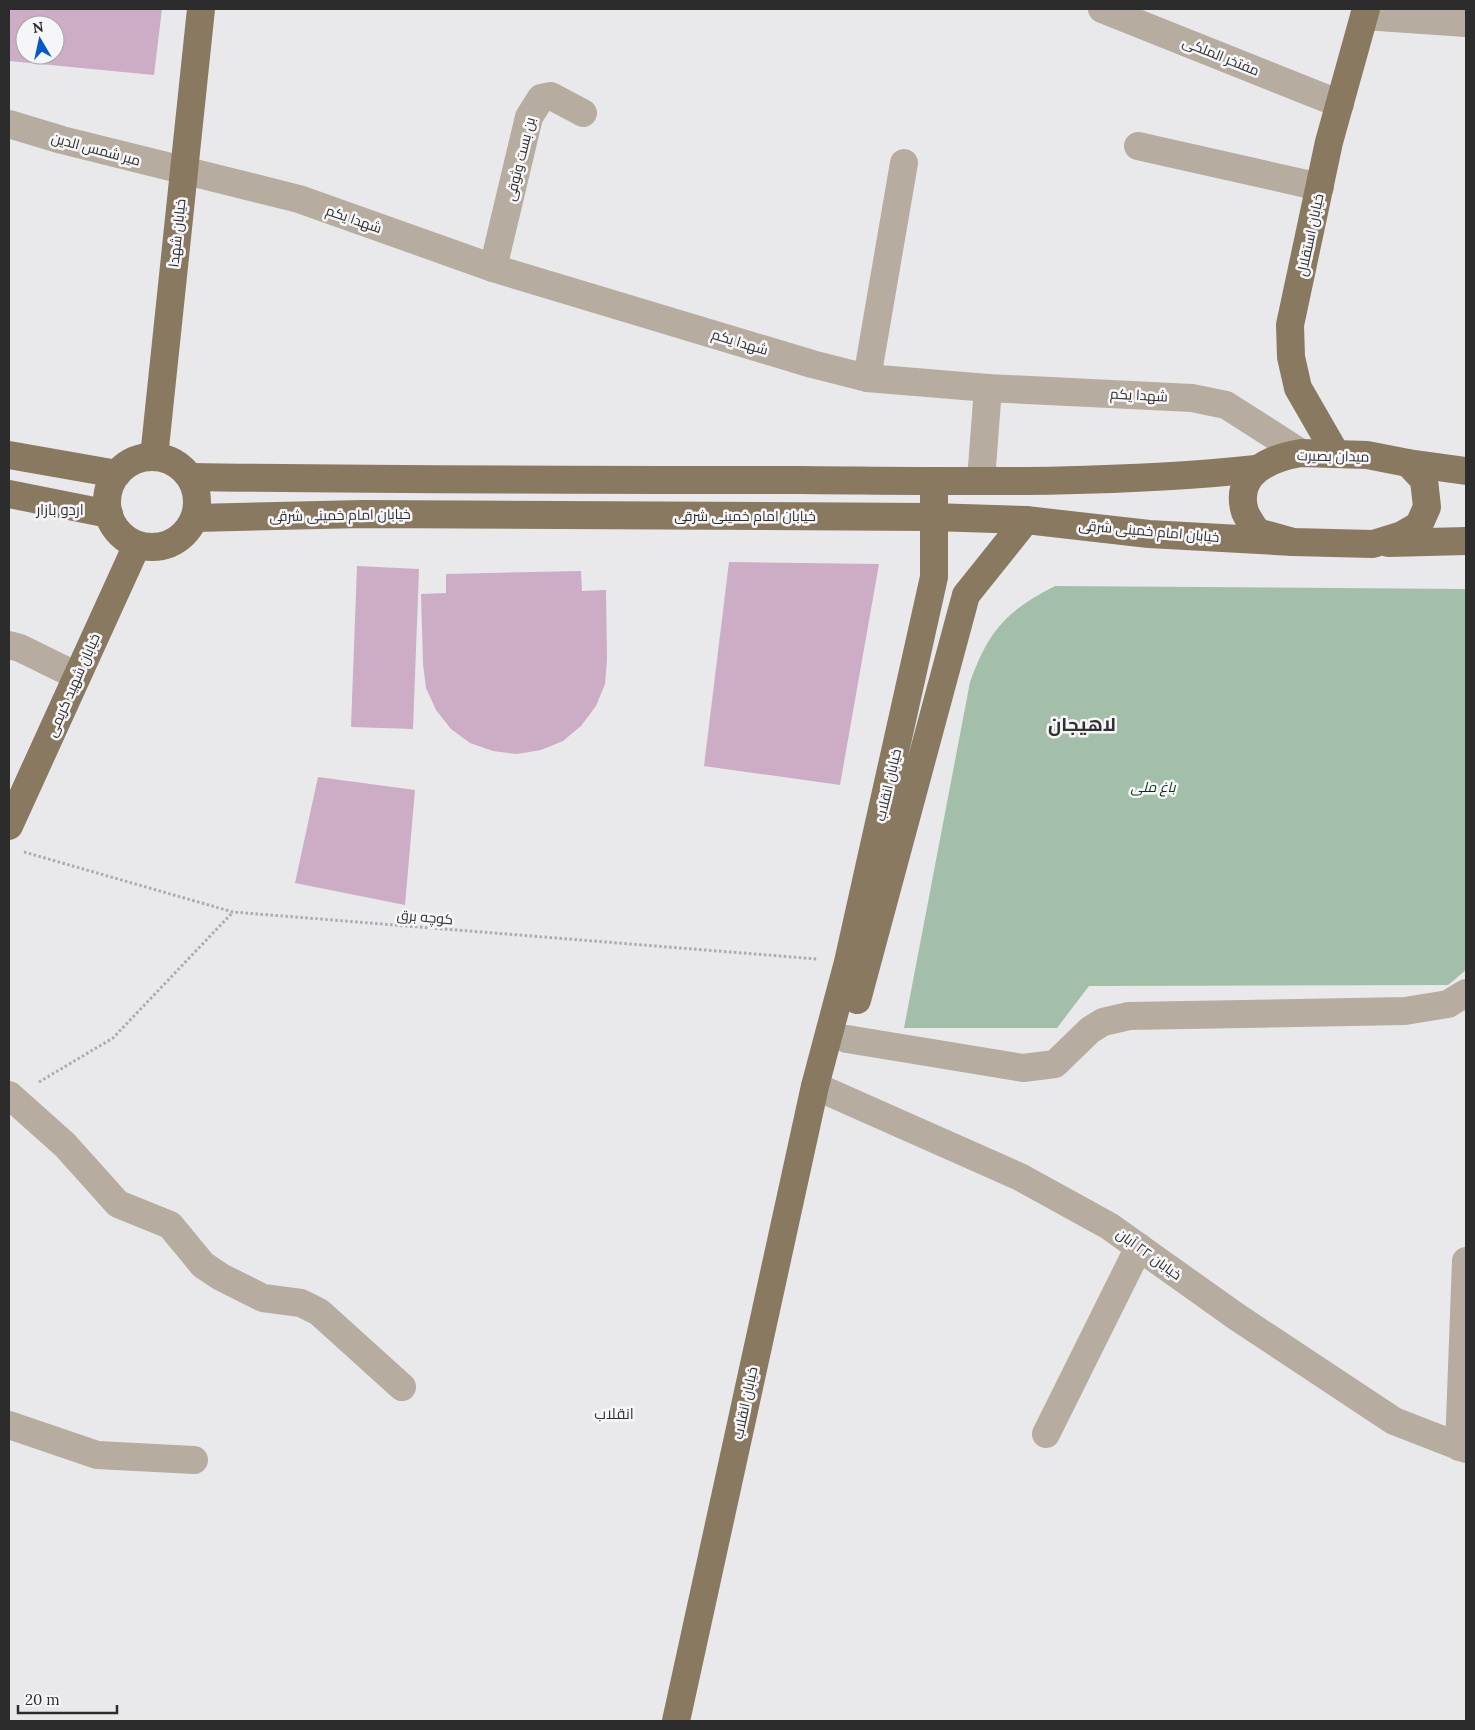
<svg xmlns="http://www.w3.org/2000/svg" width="1475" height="1730" font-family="Lora,Cairo,serif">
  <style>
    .green { fill: #a4bfa9 }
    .building { fill: #ccadc5; fill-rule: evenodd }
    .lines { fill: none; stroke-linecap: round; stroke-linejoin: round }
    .path { stroke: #acacae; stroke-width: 3; stroke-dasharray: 2.5 2.5; stroke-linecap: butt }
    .minor { stroke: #b6ac9f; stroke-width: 28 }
    .major { stroke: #8a7961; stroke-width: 28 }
    .labels { text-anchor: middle; stroke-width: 5; stroke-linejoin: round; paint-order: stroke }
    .street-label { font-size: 14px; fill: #2c2c2d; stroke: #f6f6f8 }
    .park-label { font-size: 14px; font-style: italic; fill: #003313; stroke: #f6f6f8 }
    .neighbourhood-label { font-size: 15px; fill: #313133; stroke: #f6f6f8 }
    .district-label { font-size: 19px; font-weight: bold; fill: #313133; stroke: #f6f6f8 }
  </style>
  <rect width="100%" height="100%" fill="#e9e9eb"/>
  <path class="green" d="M1055,586l411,3v381l-18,15 -359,1 -32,42h-153l66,-346c19,-52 36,-71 85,-96z"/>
  <g class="building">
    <path d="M9,9h153l-8,66 -145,-14zM25,25h30v30h-30z"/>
    <polygon points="729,562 879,564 840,785 704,766"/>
    <polygon points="357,566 419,569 413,729 351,727"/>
    <polygon points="581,571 582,591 606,590 607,660 605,684 596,706 581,726 563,741 541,750 517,754 493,751 470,743 451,729 436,710 426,688 423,664 421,594 446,593 446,574"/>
    <polygon points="318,777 415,790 405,905 295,883"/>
  </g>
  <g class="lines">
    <g class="path">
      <polyline points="24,852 233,912 817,959"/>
      <polyline points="39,1082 113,1038 233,912"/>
    </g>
    <g class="minor">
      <polyline points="1102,9 1340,104"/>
      <polyline points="1364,16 1466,23"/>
      <polyline points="9,124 62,140 299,199 493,268 812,364 867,378 988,388 1192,398 1226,405 1301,453"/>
      <polyline points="1138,146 1320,187"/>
      <polyline points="493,268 529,117 541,98 551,96 583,113"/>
      <polyline points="867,378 904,163"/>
      <polyline points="981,480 988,388"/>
      <polyline points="9,645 20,648 77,676"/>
      <polyline points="847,1039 1023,1068 1055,1064 1090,1030 1103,1022 1129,1016 1405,1011 1448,1004 1466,993"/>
      <polyline points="815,1086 1020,1177 1109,1226 1237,1317 1394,1421 1466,1449"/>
      <polyline points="9,1095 65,1145 118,1204 170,1225 203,1265 221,1277 263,1298 301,1303 319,1312 402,1387"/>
      <polyline points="9,1425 97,1455 194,1460"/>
      <polyline points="1046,1434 1139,1247"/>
      <polyline points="1459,1447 1466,1261"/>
    </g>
    <g class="major">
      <path d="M1301,453l66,2 41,8 16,17 3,27 -8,18 -17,10 -29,9 -80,-2 -36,-10c-4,-6 -9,-13 -12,-20 -12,-39 26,-54 56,-59z"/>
      <polyline points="1336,454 1298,388 1291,357 1290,325 1329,142 1366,9"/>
      <polyline points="9,455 117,474"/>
      <polyline points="154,457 201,9"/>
      <circle cx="152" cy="502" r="45"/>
      <polyline points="1408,463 1466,471"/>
      <path d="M190,477c204,3 407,3 611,3 151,1 305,5 455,-11"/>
      <polyline points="9,494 109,514"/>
      <polyline points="195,518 363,514 932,517 1026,520 1149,534 1293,542"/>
      <polyline points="1389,543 1466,541"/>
      <polyline points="9,826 137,545"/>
      <polyline points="857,1000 966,595 1026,520"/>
      <polyline points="676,1721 815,1086 848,962 934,577 934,481"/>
    </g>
  </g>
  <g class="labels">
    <g class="street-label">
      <text transform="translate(1221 56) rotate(22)" y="5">مفتخر الملکی</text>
      <text transform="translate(96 149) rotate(15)" y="5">میر شمس الدین</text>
      <text transform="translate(520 159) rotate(-76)" y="5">بن بست وثوقی</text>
      <text transform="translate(354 219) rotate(19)" y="5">شهدا یکم</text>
      <text transform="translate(177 233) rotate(-84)" y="5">خیابان شهدا</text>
      <text transform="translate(1310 235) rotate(-78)" y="5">خیابان استقلال</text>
      <text transform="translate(740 342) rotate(17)" y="5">شهدا یکم</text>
      <text transform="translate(1139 395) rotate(3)" y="5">شهدا یکم</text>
      <text transform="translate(1333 456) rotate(1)" y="5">میدان بصیرت</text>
      <text transform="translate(340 515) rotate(-1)" y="5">خیابان امام خمینی شرقی</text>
      <text x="745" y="521">خیابان امام خمینی شرقی</text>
      <text transform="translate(1149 531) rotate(5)" y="5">خیابان امام خمینی شرقی</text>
      <text transform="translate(73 685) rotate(-66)" y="5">خیابان شهید کریمی</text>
      <text transform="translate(888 785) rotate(-77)" y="5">خیابان انقلاب</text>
      <text transform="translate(425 917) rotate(5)" y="5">کوچه برق</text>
      <text transform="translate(1149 1254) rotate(36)" y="5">خیابان ۲۲ آبان</text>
      <text transform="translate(745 1403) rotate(-78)" y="5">خیابان انقلاب</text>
    </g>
    <g class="park-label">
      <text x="1153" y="792">باغ ملی</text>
    </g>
    <g class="neighbourhood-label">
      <text x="60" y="515">اردو بازار</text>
      <text x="614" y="1419">انقلاب</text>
    </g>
    <g class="district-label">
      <text x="1082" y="731">لاهیجان</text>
    </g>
  </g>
  <rect width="1475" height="1730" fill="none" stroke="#2c2c2d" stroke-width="20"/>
  <g transform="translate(40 40) rotate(351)"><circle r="24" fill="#f6f6f8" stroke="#a5a5a7"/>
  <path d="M0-4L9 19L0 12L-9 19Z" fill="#075ac3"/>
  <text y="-8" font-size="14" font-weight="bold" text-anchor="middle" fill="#2c2c2d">N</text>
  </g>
  <path d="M18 1705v8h99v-8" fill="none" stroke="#2c2c2d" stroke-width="2.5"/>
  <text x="25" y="1705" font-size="15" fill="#2c2c2d" stroke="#f6f6f8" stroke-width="4" paint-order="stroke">20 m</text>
</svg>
